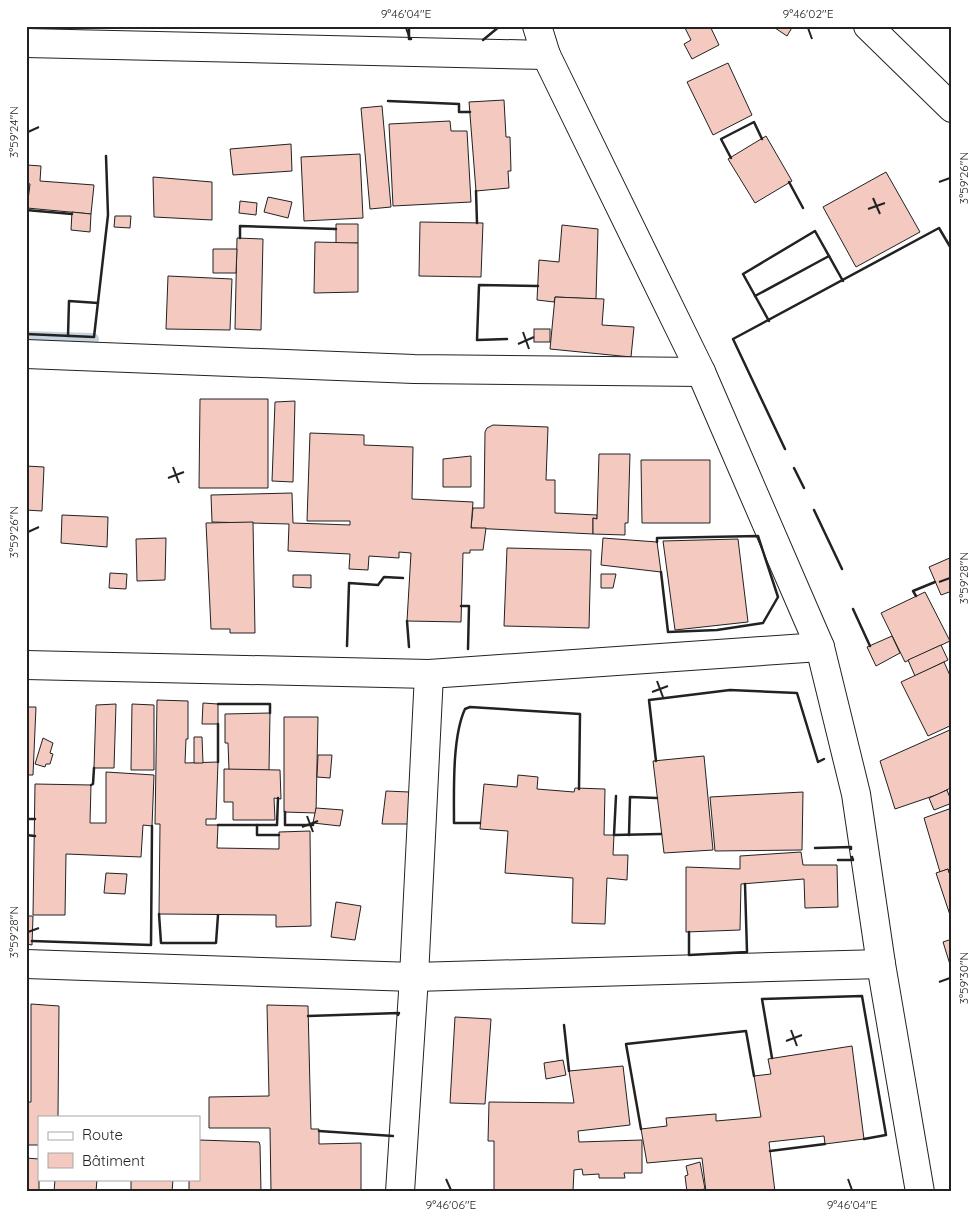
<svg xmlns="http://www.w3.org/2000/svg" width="978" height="1218" font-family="Quicksand,sans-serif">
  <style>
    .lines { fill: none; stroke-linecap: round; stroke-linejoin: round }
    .stream { stroke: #c7d3dd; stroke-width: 12 }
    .building { fill: #f3c9c0; stroke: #222 }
    .minor-casing { stroke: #222; stroke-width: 30 }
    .major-casing { stroke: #222; stroke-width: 30 }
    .minor { stroke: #fff; stroke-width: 28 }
    .major { stroke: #fff; stroke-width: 28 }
    .wall { stroke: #222; stroke-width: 2.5 }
    .ticks { fill: none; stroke: #222; stroke-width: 2 }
    .neatline { fill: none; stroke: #222; stroke-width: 2 }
    .ticks-label { font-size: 12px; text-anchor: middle; fill: #222 }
  </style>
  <rect width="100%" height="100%" fill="#fff"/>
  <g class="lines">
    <polyline class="stream" points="26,337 93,339"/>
  </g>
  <g class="building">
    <polygon points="684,26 710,26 719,45 692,59 684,44 691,40"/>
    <polygon points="772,26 793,26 787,36"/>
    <polygon points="728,63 752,115 713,135 687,82"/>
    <polygon points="504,100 506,137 510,137 511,171 508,171 509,188 476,191 469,102"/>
    <polygon points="382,106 391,207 370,209 361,108"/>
    <polygon points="450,121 451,131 467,131 471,202 393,206 389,124"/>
    <polygon points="766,136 792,181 755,203 728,159"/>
    <polygon points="291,144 292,171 233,175 230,149"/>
    <polygon points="360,154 363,218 304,221 301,157"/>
    <polygon points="27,165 41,166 40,181 94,185 91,214 27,208 30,184 26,183"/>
    <polygon points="886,172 920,232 856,267 823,207"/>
    <polygon points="153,177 212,182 212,220 154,217"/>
    <polygon points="268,197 292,202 288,218 264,212"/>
    <polygon points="240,201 257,203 256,215 239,213"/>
    <polygon points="72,212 91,214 90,232 71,230"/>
    <polygon points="115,216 131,216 130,228 114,227"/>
    <polygon points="420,222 483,223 481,277 419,276"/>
    <polygon points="336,224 358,224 358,243 336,244"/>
    <polygon points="562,225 598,229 596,299 555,297 554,302 537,300 539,260 559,262"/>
    <polygon points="237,238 263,239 261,330 235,329"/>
    <polygon points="315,242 358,243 358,292 314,293"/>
    <polygon points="213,249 237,249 236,273 213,273"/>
    <polygon points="168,276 232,279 230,330 166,329"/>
    <polygon points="555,297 604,299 602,325 634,327 631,357 550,349"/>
    <rect x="534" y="329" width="16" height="13"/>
    <polygon points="200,399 268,399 268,488 199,488"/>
    <polygon points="295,401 293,482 272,481 275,402"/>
    <polygon points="493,425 548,427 546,480 555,480 555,513 597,515 597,519 593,518 593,534 471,528 473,508 484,508 485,432 487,428"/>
    <polygon points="310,433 364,435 364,445 413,447 412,499 473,502 471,528 486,528 483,550 470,550 470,553 463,553 461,622 407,621 411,553 399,552 399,558 369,556 368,570 349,569 350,554 288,551 289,524 212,522 211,495 292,493 293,523 350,525 350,521 307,521"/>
    <polygon points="599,454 630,454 628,523 625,523 625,535 593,534 593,518 597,519"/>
    <polygon points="471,456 471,487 443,487 443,459"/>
    <polygon points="641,460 710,460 710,523 642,523"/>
    <polygon points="26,466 44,467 42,511 26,510"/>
    <polygon points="62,515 108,517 107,547 61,543"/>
    <polygon points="253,522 255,633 230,633 230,629 211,629 206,523"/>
    <polygon points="166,538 165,580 137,581 136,539"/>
    <polygon points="603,538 657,542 661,572 601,565"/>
    <polygon points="738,539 748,622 675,630 663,541"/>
    <polygon points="507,548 591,550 589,628 504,626"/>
    <polygon points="952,557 952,591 941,595 929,567"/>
    <polygon points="110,573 127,574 126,589 109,588"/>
    <polygon points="601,574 616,574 613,588 601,588"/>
    <polygon points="293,575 311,575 311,588 293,587"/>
    <polygon points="925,592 950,641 905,662 881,613"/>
    <polygon points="892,636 900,653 876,666 867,647"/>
    <polygon points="941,645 948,660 915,676 908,660"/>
    <polygon points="944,662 952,680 952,725 928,736 901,682"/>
    <polygon points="157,700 188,701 188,739 186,739 185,763 218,762 216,819 206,819 206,825 218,825 217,848 279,849 279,832 310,831 311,926 276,927 276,915 159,914 160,824 155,824"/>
    <polygon points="203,703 218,704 218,724 202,724"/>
    <polygon points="116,704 114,768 94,768 96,705"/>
    <polygon points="132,704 154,705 154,770 131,770"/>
    <polygon points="26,707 36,707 33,775 26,775"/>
    <polygon points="270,713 269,770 229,770 228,743 225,743 225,714"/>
    <polygon points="284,717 318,717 316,813 284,812"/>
    <polygon points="952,729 952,787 939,794 895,809 880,761"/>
    <polygon points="194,737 202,737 203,763 194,763"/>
    <polygon points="43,738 53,743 50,753 53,754 50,764 46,764 45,767 35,764"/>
    <polygon points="318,755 332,755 330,778 317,777"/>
    <polygon points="704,756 713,850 664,853 653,761"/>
    <polygon points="224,769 280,770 281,799 274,798 275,820 233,820 233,802 224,802"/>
    <polygon points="106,772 154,775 152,826 143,825 141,857 66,854 65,915 33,915 35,784 91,785 90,823 106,823"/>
    <polygon points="518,775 538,777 537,789 574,792 575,788 605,789 604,835 614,835 613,855 628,855 627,880 607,878 605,924 572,923 573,878 505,873 508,831 480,829 484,784 517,787"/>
    <polygon points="947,790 952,803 934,810 929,798"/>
    <polygon points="386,791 409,792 408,824 382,824"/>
    <polygon points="803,792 802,850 715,851 710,797"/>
    <polygon points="316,808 343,810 340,826 313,823"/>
    <polygon points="949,809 952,816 952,872 949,873 948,869 940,872 924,818"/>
    <polygon points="801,852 803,865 837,865 838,907 805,908 804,879 741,884 740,930 686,932 686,867 740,869 740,856"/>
    <polygon points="948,869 949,873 952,872 952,921 936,873"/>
    <polygon points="106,873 127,874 125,894 104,893"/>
    <polygon points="336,902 361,906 355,940 331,937"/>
    <polygon points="26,916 33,916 32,945 26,944"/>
    <polygon points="952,939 952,971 943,942"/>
    <polygon points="31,1004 59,1006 58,1117 39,1117 39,1145 27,1145 28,1102 31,1102"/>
    <polygon points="267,1005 308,1006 311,1129 319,1129 319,1144 361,1143 361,1192 271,1192 270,1128 209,1128 209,1097 269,1096"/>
    <polygon points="455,1017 491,1019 485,1104 450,1103"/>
    <polygon points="852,1046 864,1139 825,1144 824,1136 769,1142 775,1192 706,1192 702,1158 647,1163 641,1129 667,1126 666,1118 716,1114 716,1121 761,1117 754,1076 771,1074 768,1059"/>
    <polygon points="563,1060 566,1075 546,1079 544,1063"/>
    <polygon points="623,1066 630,1125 578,1131 579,1142 642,1140 642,1173 624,1173 625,1178 599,1178 599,1174 583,1175 582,1169 574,1170 573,1191 494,1191 494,1141 488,1141 489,1102 574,1103 569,1071"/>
    <polygon points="199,1140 259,1142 260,1145 261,1192 189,1192 189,1179 199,1179"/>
    <polygon points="26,1158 39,1159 39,1192 26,1192"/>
    <polygon points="700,1162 705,1189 687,1192 685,1176 688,1175 686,1166"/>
    <polygon points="55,1179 97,1179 96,1192 54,1192"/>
    <polygon points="131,1179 173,1179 172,1192 131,1192"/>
  </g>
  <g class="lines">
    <g class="minor-casing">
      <g id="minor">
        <polyline points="868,26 952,108"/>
        <polyline points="26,43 546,55"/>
        <polyline points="26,354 414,369 701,372"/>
        <polyline points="26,665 429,674 820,647"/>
        <polyline points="26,964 414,977 881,964"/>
        <polyline points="400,1192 414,977 429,674"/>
      </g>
    </g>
    <g class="major-casing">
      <polyline id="major" points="537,26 546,55 701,372 820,647 856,794 881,964 920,1192"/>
    </g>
    <use href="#minor" class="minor"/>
    <use href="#major" class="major"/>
    <g class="wall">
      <polyline points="409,26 409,39 411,39"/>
      <polyline points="483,40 500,26"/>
      <polyline points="388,101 459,104 459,112 470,112"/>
      <polyline points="731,158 721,139 754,122 762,139"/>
      <polyline points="789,182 803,208"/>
      <polyline points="476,191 477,223"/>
      <polyline points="26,210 72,214"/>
      <polyline points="240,238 240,226 336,229"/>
      <polyline points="755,296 829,256"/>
      <polyline points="769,321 743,274 815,231 843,281"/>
      <polyline points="26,334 94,337 108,215 106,156"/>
      <polyline points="68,336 69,301 98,303"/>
      <polyline points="507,339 477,340 479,285 538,286"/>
      <polyline points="785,449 733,339 939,228 952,250"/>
      <polyline points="794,468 804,488"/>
      <polyline points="814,510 842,569"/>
      <polyline points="657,542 657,538 758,536 778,597 763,623 717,630 668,632 661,572"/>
      <polyline points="916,596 913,591 935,582"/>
      <polyline points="461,606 469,606 468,649"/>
      <polyline points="853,609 870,646"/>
      <polyline points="407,621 409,647"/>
      <polyline points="347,646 349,583 378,585 384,577 403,578"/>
      <polyline points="218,704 270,704 270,713"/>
      <polyline points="656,761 649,700 730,690 797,693 818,762 824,759"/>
      <polyline points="218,762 218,724"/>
      <polyline points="91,785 93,784 94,768"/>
      <polyline points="616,796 614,835 661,834"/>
      <polyline points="285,812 285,825 313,825 313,823"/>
      <polyline points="26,819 35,819"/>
      <path d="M480,823h-26c0,-32 -2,-86 11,-114l5,-2 110,7 -1,75"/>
      <polyline points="218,825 277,825 278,798"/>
      <polyline points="257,825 257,835 279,835"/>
      <polyline points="26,835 35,836"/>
      <polyline points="629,835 630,797 657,798"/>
      <polyline points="815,848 851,847 851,849"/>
      <polyline points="838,860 853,860 852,857"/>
      <polyline points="159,914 161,943 216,943 218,915"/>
      <polyline points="689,932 689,955 747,952 745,884"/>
      <polyline points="32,941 151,945 152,826"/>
      <polyline points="308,1016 399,1013 398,1015"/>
      <polyline points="564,1025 569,1071"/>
      <polyline points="772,1058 762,999 862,996 886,1135 864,1139"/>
      <polyline points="641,1129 626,1044 746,1031 754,1076"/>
      <polyline points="319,1131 393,1136"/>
      <polyline points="770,1151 825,1144"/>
    </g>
  </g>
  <path class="ticks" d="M406,28l4,11M808,28l4,11M28,132l11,-5M939,182l11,-4M873,198l7,16M868,209l17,-6M523,332l6,17M518,344l16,-7M173,467l6,16M168,478l16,-6M28,532l11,-5M939,582l11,-4M657,681l6,16M652,692l16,-6M307,816l6,16M302,827l16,-6M28,932l11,-4M939,982l11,-4M791,1030l6,16M786,1041l16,-6M446,1179l5,11M848,1179l4,11"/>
  <rect width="978" height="1218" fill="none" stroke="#ffffff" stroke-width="55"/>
  <rect x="38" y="1116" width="162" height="65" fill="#ffffff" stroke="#a7a7a7"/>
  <rect x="48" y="1132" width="25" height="8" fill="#ffffff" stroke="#a7a7a7"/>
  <text x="82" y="1140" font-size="15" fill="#222222">Route</text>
  <rect x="48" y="1153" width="25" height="15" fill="#f3c9c0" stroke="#a7a7a7"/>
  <text x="82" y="1166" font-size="15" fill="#222222">Bâtiment</text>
  <rect x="28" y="28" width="922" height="1162" class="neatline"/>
  <g class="ticks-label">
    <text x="406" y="18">9°46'04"E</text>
    <text x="808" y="18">9°46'02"E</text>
    <text transform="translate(14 132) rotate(-90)" y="4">3°59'24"N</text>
    <text transform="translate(964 178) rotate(-90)" y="4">3°59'26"N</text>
    <text transform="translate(14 532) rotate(-90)" y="4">3°59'26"N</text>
    <text transform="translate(964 578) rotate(-90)" y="4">3°59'28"N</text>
    <text transform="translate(14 932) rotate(-90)" y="4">3°59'28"N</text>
    <text transform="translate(964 978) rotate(-90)" y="4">3°59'30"N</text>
    <text x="451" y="1209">9°46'06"E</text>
    <text x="852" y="1209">9°46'04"E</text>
  </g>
</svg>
